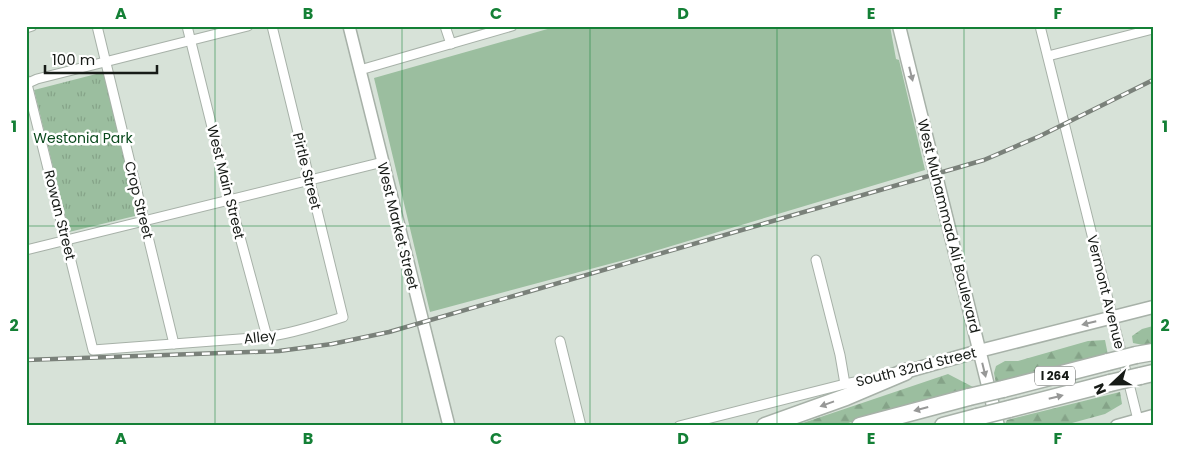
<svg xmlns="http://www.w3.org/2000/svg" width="1179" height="452" font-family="Poppins,sans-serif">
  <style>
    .grass { fill: #9bbe9f }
    .forest { fill: url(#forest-firs) }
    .park { fill: url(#park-tufts) }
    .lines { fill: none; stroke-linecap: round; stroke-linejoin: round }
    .minor-casing { stroke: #a7b1a8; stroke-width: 11 }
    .tertiary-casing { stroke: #a7b1a8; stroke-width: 14 }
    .secondary-casing { stroke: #a7b1a8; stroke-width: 15 }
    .motorway-casing { stroke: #a7b1a8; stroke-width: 19 }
    .minor { stroke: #fff; stroke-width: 9 }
    .tertiary { stroke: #fff; stroke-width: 11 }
    .secondary { stroke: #fff; stroke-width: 12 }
    .motorway { stroke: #fff; stroke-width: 16 }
    .rail-casing { stroke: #7a817a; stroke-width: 4.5 }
    .rail { stroke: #fff; stroke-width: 2.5; stroke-dasharray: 8; stroke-linecap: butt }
    .motorway-bridge-casing { stroke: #a7b1a8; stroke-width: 19; stroke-linecap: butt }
    .motorway-bridge { stroke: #fff; stroke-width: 16 }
    .oneway { fill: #979897 }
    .grid { fill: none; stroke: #148036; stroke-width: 1; stroke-opacity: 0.55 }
    .labels { text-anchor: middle; stroke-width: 5; stroke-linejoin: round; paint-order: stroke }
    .shield { fill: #fff; stroke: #5d5f5d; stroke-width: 1 }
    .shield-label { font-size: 12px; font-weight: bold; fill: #171b17 }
    .park-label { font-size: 14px; fill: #09491c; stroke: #fff }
    .street-label { font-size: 14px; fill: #171b17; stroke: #fff }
    .neatline { fill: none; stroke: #148036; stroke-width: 2 }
    .grid-label { font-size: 16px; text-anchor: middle; font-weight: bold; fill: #148036 }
  </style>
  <defs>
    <pattern id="forest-firs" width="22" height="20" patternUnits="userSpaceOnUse" patternTransform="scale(1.25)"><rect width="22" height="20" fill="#9bbe9f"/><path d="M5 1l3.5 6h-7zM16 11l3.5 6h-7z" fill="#85a388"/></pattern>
    <pattern id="park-tufts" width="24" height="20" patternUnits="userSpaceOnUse" patternTransform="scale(1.25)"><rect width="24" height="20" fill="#9bbe9f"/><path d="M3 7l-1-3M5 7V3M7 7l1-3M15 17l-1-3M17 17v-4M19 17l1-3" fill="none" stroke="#85a388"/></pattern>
  </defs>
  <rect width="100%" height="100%" fill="#d7e2d8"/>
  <polygon class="grass" points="558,26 890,26 896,59 899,60 925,170 628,259 430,312 374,78"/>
  <g class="forest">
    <polygon points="1153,326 1153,343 1143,345 1133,343 1132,336 1142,329"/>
    <polygon points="1105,340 1108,355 996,384 994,373 996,366 1005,361 1018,361 1088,341"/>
    <polygon points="948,374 973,387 838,426 794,426"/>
    <polygon points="1120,392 1122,404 1105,414 1061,426 1008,426 1005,424 1007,420"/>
  </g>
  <polygon class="park" points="104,72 139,215 69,232 34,90"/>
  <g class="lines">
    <g class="minor-casing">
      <g id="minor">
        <polyline points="97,26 174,344"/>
        <polyline points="187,26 230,200 267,337"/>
        <polyline points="445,26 451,44"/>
        <polyline points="1040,26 1139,424"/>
        <polyline points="26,28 32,26"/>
        <polyline points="1048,56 1153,29"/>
        <polyline points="360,70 512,26"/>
        <path d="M26,80l67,270 174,-13c26,-4 51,-12 76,-20l-71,-291"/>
        <polyline points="26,84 37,79 248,26"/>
        <polyline points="26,250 383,162"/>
        <polyline points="816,260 840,355 845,384"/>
        <polyline points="560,341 581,426"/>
        <polyline points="679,426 845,384 875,378"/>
      </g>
    </g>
    <g class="tertiary-casing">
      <polyline id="tertiary" points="349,26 449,426"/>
    </g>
    <g class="secondary-casing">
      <g id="secondary">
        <polyline points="899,26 998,426"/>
        <polyline points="905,372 979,351 1153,307"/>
        <polyline points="1117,426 1153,416"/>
      </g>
    </g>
    <g class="motorway-casing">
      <g id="motorway">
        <polyline points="1136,355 1153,352"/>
        <polyline points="1140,376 1153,373"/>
        <polyline points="1003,389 1108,362"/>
        <polyline points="1009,409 1110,383"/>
        <polyline points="765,426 846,397 905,372"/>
        <polyline points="860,426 969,397"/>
        <polyline points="943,426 977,417"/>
      </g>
    </g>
    <use href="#minor" class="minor"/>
    <use href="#tertiary" class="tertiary"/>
    <use href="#secondary" class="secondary"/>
    <use href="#motorway" class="motorway"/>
    <g class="rail-casing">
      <polyline id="rail" points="26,360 279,351 332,344 389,332 984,160 1040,136 1153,80"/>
    </g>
    <use href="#rail" class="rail"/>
    <g class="motorway-bridge-casing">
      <g id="motorway-bridge">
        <polyline points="1108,362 1136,355"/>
        <polyline points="1110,383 1140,376"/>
        <polyline points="969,397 1003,389"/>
        <polyline points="977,417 1009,409"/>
      </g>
    </g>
    <use href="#motorway-bridge" class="motorway-bridge"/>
  </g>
  <defs><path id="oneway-solid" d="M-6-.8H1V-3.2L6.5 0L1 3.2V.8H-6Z" transform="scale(1.25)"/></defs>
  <g class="oneway">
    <use href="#oneway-solid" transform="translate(911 74) rotate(76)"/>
    <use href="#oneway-solid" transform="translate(1089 323) rotate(166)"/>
    <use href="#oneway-solid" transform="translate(984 370) rotate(76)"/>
    <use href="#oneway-solid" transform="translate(1056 397) rotate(-14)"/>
    <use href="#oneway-solid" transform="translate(827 404) rotate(160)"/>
    <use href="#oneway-solid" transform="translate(921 409) rotate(165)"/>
  </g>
  <path class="grid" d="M215,26v400M402,26v400M590,26v400M777,26v400M964,26v400M26,226h1127"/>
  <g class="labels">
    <rect class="shield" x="1035" y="366.5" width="40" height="19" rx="4"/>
    <g class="shield-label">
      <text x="1055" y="380">I 264</text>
    </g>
    <g class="park-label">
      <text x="83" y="143">Westonia Park</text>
    </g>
    <g class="street-label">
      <text transform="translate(307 171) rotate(76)" y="5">Pirtle Street</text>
      <text transform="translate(226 182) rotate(76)" y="5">West Main Street</text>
      <text transform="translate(139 200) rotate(76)" y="5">Crop Street</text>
      <text transform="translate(60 215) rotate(76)" y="5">Rowan Street</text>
      <text transform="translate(398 226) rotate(76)" y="5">West Market Street</text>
      <text transform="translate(949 226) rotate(76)" y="5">West Muhammad Ali Boulevard</text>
      <text transform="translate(1106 292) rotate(76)" y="5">Vermont Avenue</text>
      <text transform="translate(260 337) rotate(-6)" y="5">Alley</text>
      <text transform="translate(916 367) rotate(-14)" y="5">South 32nd Street</text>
    </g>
  </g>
  <rect width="1179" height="452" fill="none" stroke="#ffffff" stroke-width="55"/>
  <g transform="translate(1112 384) rotate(248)" stroke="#ffffff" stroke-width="4" paint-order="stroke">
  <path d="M0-4L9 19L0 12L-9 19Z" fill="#171b17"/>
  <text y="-8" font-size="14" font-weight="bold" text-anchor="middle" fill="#171b17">N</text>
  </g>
  <path d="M45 65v8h112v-8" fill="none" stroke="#171b17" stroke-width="2.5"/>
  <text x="52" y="65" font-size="15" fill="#171b17" stroke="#ffffff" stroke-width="4" paint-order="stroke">100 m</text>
  <rect x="28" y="28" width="1124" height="396" class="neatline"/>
  <g class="grid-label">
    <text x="121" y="19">A</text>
    <text x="308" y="19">B</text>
    <text x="496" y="19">C</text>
    <text x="683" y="19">D</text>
    <text x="871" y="19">E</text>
    <text x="1058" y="19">F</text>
    <text x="14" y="132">1</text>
    <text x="1165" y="132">1</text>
    <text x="14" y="331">2</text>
    <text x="1165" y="331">2</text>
    <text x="121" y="444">A</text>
    <text x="308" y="444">B</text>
    <text x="496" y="444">C</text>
    <text x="683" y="444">D</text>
    <text x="871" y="444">E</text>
    <text x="1058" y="444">F</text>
  </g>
</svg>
